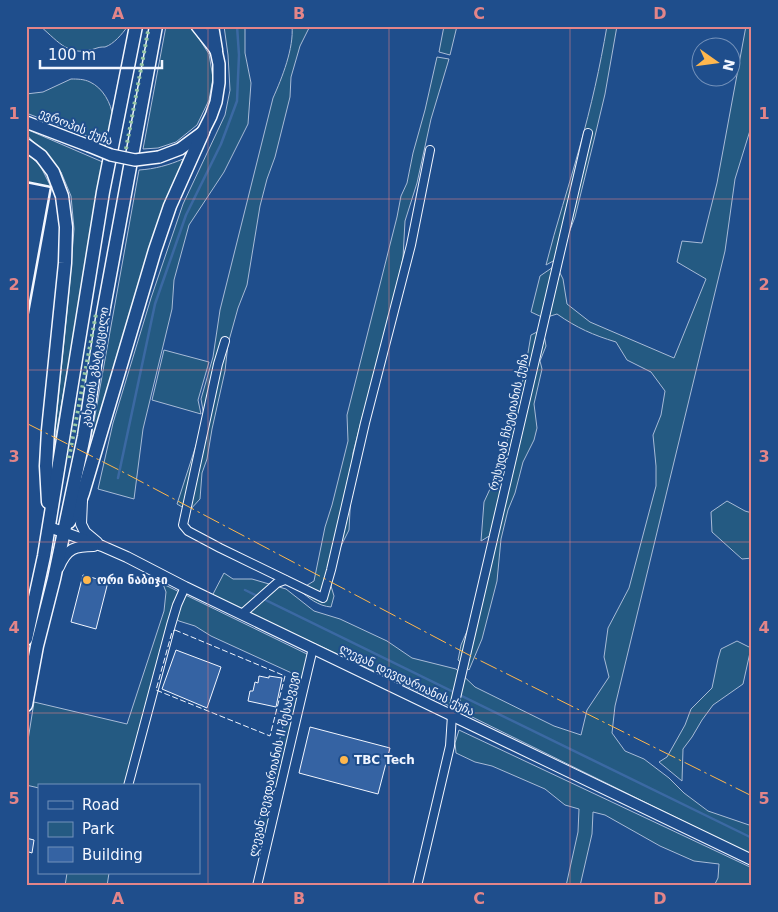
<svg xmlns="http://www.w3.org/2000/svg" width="778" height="912" font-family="'DejaVu Sans','Noto Sans Georgian',sans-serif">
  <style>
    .green { fill: #245a82; stroke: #a8bbd7 }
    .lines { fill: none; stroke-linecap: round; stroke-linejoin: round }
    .stream { stroke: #3b69a3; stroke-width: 2.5 }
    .building { fill: #3563a3; stroke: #f2f6ff }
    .minor-casing { stroke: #f2f6ff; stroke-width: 10 }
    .secondary-casing { stroke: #f2f6ff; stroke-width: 12 }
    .primary-casing { stroke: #f2f6ff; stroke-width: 14 }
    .trunk-casing { stroke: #f2f6ff; stroke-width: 15 }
    .minor { stroke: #1f4e8c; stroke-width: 8 }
    .secondary { stroke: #1f4e8c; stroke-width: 10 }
    .primary { stroke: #1f4e8c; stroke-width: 11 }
    .trunk { stroke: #1f4e8c; stroke-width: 12 }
    .primary-bridge-casing { stroke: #f2f6ff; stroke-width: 14; stroke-linecap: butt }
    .primary-bridge { stroke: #1f4e8c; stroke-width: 11 }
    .hedge { stroke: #97c8a6; stroke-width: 4; stroke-dasharray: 2.5 4; stroke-linecap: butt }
    .fence { stroke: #f2f6ff; stroke-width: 1; stroke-dasharray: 6 2.5; stroke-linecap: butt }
    .wall { stroke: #f2f6ff; stroke-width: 2.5 }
    .power { stroke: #ffb74d; stroke-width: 1; stroke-dasharray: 18 4 2.5 4; stroke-linecap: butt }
    .grid { fill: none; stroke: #e38589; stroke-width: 1; stroke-opacity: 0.55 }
    .poi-dot { fill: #ffb74d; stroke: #1f4e8c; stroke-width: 2 }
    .labels { text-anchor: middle; stroke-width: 4; stroke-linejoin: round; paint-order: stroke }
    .street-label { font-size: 12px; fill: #f2f6ff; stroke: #1f4e8c }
    .poi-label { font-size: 12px; font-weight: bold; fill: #f2f6ff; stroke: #1f4e8c; text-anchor: start }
    .neatline { fill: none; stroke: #e38589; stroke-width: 2 }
    .grid-label { font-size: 16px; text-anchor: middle; font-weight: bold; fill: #e38589 }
  </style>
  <rect width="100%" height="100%" fill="#1f4e8c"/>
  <g class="green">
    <path d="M40,26h88c-6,8 -14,18 -23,21 -3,0 -5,0 -8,1 -28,10 -37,-5 -57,-22z"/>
    <polygon points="166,26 187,26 194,31 209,54 213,78 209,100 197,125 176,142 158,148 143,149"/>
    <polygon points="224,26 245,26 245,53 251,83 248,124 224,172 189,225 174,280 172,309 143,429 134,499 98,489 113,423 151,298 183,204 225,115 230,90 228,55"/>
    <path d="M292,26h18l-10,20 -9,31 -1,20 -15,60 -8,22 -7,27 -13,79 -9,23 -10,36 -3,27 -13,58 -5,30 -5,14 -2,26 -11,12 -12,-7 23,-71 4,-17 -3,-17 12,-42 7,-47 53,-212c9,-20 21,-50 19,-72z"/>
    <polygon points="444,26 457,26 450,55 439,52"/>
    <path d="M607,26h10l-12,68 -10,42 -20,81 -10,26 -3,13 -16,9c10,-40 23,-79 34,-119 11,-39 20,-79 27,-120z"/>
    <path d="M746,26h6v98l-17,55 -10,72 -110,455 -3,27 13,18 19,8 25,19 15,15 24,18 44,15v29l-296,-146 -244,-113 12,-23 9,6h19l34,10 28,22 26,8 47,22 25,17 44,11 19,18 79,39 27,9 6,-25 22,-33 -5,-20 4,-29 21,-40 27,-102v-20l-3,-31 8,-20 4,-24 -14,-19 -24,-12 -11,-18c-23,-7 -39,-14 -59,-28l-13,4 -13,-6 9,-36 16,-11 7,14 4,25 23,18 84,36 32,-79 -29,-17 5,-21 20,2 15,-60z"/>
    <path d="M437,57l12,2 -18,60 -14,64 -12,38 -2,37 -20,93 -5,19 -15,44 -10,39 -4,77 -9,18 -8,25 -1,13 3,10 -3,11c-13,-1 -22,-9 -32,-17l15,-9 11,-54 7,-22 16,-64 -1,-26 50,-198 4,-21 6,-13 6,-30 12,-43z"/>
    <path d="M71,79c6,0 13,0 19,3 13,6 21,21 23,35 1,8 -3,19 -4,27l-83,-31v-19l17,-2z"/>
    <polygon points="26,129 105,163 53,451 70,280 74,229 71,196 61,172 26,134"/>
    <polygon points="26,153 40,165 51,187 26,182"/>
    <path d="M183,159l-96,301 52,-290c16,-1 30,-5 44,-11z"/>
    <polygon points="543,329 546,346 540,361 542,369 534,404 537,428 534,440 523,462 515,493 508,510 501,539 497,581 482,639 469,670 458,660 461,645 471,622 491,535 481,541 484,502 490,489 500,475 505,455 511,417 517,403 524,376 531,335"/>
    <polygon points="164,350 209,362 198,400 201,414 152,400"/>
    <polygon points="727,501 745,511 752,513 752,558 742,559 712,532 711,512"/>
    <polygon points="163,584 309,655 266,836 256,833 296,675 211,636 195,626 179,621 170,615 124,786 39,786 39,788 26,785 26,753 34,702 127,724 164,611 166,592"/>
    <polygon points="737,641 751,648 743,684 713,705 702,720 692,737 683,749 682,781 659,762 667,757 685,725 691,709 712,688 718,659 721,649"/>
    <polygon points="459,730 752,868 752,886 714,886 718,878 719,864 694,861 660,846 605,815 593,812 592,834 580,886 566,886 578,832 579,809 565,805 545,789 492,766 475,762 456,753 455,743"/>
    <polygon points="67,873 109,873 107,886 65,886"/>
  </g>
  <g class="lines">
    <g class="stream">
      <polyline points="118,478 155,304 186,215 221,144 237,101 239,55 237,26"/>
      <polyline points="245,590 752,838"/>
    </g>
  </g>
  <g class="building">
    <polygon points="83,575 108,582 96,629 71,622"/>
    <polygon points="176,650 221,667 207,708 162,689"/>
    <polygon points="259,676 269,678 269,676 282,678 276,707 248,701 250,691 253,691 255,682 258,683"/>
    <polygon points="310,727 390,748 378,794 299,773"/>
    <polygon points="26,838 34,840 32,853 26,851"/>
  </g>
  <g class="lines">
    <g class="minor-casing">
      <g id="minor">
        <polyline points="225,341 218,364 183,525 188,531 220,548 323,598 331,570 365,423 411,245 430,150"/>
        <polyline points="242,614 277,583 285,580"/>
        <polyline points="128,786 171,625 177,605 185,587"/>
        <polyline points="257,886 313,648"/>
        <polyline points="417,886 450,746 452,715 588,133"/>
      </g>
    </g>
    <g class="secondary-casing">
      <g id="secondary">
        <polyline points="82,500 81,524 85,532 97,542"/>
        <polyline points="49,527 102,546 127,557 185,587 752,860"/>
        <path d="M59,567c8,-19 16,-21 35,-21"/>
      </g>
    </g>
    <g class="primary-casing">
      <g id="primary">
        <polyline points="26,122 89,146"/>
        <polyline points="159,157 180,149 203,132 211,116 216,102 219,83 219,64 216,50 197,26"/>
      </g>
    </g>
    <g class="trunk-casing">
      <g id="trunk">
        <polyline points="212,26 216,50"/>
        <polyline points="26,145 41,156 53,172 62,196 66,227 65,263 48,430 46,466 48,502"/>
        <polyline points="69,522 78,507 83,493 155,250 170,206 203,132"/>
        <polyline points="26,639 44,556 103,192 136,26"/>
        <polyline points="26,705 37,646 54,579 84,436 103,313 156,26"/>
      </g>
    </g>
    <use href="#minor" class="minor"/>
    <use href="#secondary" class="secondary"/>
    <use href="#primary" class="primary"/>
    <use href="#trunk" class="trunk"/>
    <g class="primary-bridge-casing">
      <polyline id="primary-bridge" points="89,146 111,155 135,160 159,157"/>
    </g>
    <use href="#primary-bridge" class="primary-bridge"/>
    <g class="hedge">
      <polyline points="126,149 149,26"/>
      <polyline points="69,458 96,314"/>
    </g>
    <polygon class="fence" points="175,630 285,676 270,736 156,690 172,632"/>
    <polyline class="wall" points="26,182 51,187 26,324"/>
    <polyline class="power" points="26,423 121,471 469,655 752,796"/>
  </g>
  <path class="grid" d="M208,26v860M389,26v860M570,26v860M26,199h726M26,370h726M26,542h726M26,713h726"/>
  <g class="poi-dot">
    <circle cx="87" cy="580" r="5"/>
    <circle cx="344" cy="760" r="5"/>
  </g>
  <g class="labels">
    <g class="street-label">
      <text transform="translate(76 127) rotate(22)" y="4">ევროპის ქუჩა</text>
      <text transform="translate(95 367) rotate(-81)" y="4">კახეთის გზატკეცილი</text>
      <text transform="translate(509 422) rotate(-77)" y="4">რუსუდან ჩხეტიანის ქუჩა</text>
      <text transform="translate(407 680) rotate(26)" y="4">ლევან დევდარიანის ქუჩა</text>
      <text transform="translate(274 764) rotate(-77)" y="4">ლევან დევდარიანის II შესახვევი</text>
    </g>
    <g class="poi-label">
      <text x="97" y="584">ორი ნაბიჯი</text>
      <text x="354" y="764">TBC Tech</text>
    </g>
  </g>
  <rect width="778" height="912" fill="none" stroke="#1f4e8c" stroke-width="55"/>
  <rect x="38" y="784" width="162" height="90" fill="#1f4e8c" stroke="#7391ba"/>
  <rect x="48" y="801" width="25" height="8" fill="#1f4e8c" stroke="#7391ba"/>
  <text x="82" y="810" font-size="15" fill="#f2f6ff">Road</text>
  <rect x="48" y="822" width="25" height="15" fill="#245a82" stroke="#7391ba"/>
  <text x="82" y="834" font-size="15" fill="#f2f6ff">Park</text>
  <rect x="48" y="847" width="25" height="15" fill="#3563a3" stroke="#7391ba"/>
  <text x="82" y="860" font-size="15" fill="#f2f6ff">Building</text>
  <g transform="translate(716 62) rotate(104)"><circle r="24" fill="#1f4e8c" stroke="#7391ba"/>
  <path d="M0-4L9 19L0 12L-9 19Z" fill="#ffb74d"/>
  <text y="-8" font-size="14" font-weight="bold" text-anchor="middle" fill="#f2f6ff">N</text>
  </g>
  <path d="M40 60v8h122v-8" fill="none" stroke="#f2f6ff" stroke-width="2.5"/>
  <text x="48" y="60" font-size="15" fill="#f2f6ff" stroke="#1f4e8c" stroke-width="4" paint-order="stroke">100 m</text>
  <rect x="28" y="28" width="722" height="856" class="neatline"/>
  <g class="grid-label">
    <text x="118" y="19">A</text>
    <text x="299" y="19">B</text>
    <text x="479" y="19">C</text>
    <text x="660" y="19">D</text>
    <text x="14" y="119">1</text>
    <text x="764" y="119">1</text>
    <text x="14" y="290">2</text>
    <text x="764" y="290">2</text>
    <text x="14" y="462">3</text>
    <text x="764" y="462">3</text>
    <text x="14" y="633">4</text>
    <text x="764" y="633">4</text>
    <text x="14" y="804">5</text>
    <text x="764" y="804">5</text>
    <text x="118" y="904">A</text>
    <text x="299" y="904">B</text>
    <text x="479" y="904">C</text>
    <text x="660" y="904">D</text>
  </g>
</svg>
